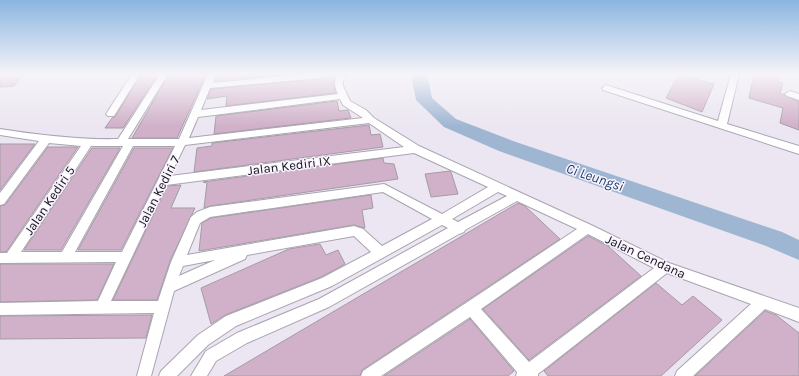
<svg xmlns="http://www.w3.org/2000/svg" width="799" height="376" font-family="Karla,sans-serif">
  <style>
    .lines { fill: none; stroke-linecap: round; stroke-linejoin: round }
    .river { fill: #9fb6d3; fill-rule: evenodd }
    .building { fill: #d0b1c9; stroke: #a69ba3 }
    .minor-casing { stroke: #a9a4af; stroke-width: 2 }
    .minor { fill: #fff; fill-rule: evenodd }
    .labels { text-anchor: middle; stroke-width: 3; stroke-linejoin: round; paint-order: stroke }
    .street-label { font-size: 13px; fill: #151317; stroke: #f9f3ff }
    .water-label { font-size: 14px; font-style: italic; fill: #18385f; stroke: #f9f3ff }
  </style>
  <rect width="100%" height="100%" fill="#ebe6f1"/>
  <g class="lines">
    <polygon class="river" points="411,74 427,74 432,98 456,119 513,141 782,232 799,240 799,260 766,246 499,151 444,127 416,100"/>
  </g>
  <g class="building">
    <polygon points="0,74 24,74 14,86 0,87"/>
    <polygon points="141,74 158,74 123,128 105,128 112,118 115,117"/>
    <polygon points="169,74 206,74 177,138 132,138"/>
    <polygon points="217,74 294,74 215,81"/>
    <polygon points="679,74 714,84 702,112 666,98"/>
    <polygon points="754,74 780,74 778,82 783,83 780,93 799,102 799,130 780,123 783,108 749,98"/>
    <polygon points="334,76 334,86 336,93 226,106 227,96 207,99 211,89 330,78"/>
    <polygon points="337,101 339,111 348,110 351,118 214,134 216,116"/>
    <polygon points="369,125 371,135 380,134 383,147 194,172 197,148 212,146 212,143"/>
    <polygon points="0,144 35,144 0,190"/>
    <polygon points="48,147 78,147 6,252 0,252 0,206 5,205"/>
    <polygon points="92,148 120,148 61,250 24,250"/>
    <polygon points="134,148 173,148 121,250 78,250"/>
    <polygon points="383,158 384,163 394,164 398,179 210,206 204,208 207,183 203,182"/>
    <polygon points="450,171 451,172 458,194 431,197 425,174"/>
    <polygon points="181,185 171,208 195,208 170,261 157,300 113,300 167,186"/>
    <polygon points="371,195 373,208 362,210 365,228 354,225 199,251 202,223 211,218"/>
    <polygon points="518,203 525,206 560,239 362,370 360,376 224,376"/>
    <polygon points="588,236 608,246 641,276 529,360 483,309"/>
    <polygon points="320,244 326,255 338,250 345,264 321,277 225,315 211,324 201,288 289,249"/>
    <polygon points="0,264 114,264 97,300 0,302"/>
    <polygon points="656,283 682,305 693,296 722,320 661,376 548,376 544,371"/>
    <polygon points="765,311 776,315 799,333 799,376 695,376"/>
    <polygon points="152,315 146,338 0,339 0,316"/>
    <polygon points="470,319 514,371 508,376 384,376"/>
  </g>
  <g class="lines">
    <g class="minor-casing">
      <g id="minor">
        <polygon points="132,74 140,74 114,116 108,116 106,114"/>
        <path d="M160,74h8l-40,65h51l29,-65h8l-3,9 93,-9h28l-4,3 -120,11 -9,22 137,-16c-4,-8 -4,-13 0,-20h8l-3,6v6l7,15 16,9 8,8 45,28 172,79 78,38 130,45v14l-34,-13 -72,67h-18l2,-5 74,-67 -84,-31 -129,101v2h-22l1,-4 -47,-55 -89,59h-20l2,-5 103,-68 111,-74 -60,-28 -52,29 -1,2 -5,2 -130,73 -82,36 -31,18 -9,15h-16l15,-25 31,-18 82,-34 129,-71 -6,-3 -110,61 -96,40 -28,19 -31,31h-18l2,-5 37,-36 28,-19 96,-38 49,-26 -17,-16 -107,19 -2,4 -71,32 -23,85h-14l17,-63 -154,2v-12l98,-2 18,-39 -116,1v-10h7l74,-107 -32,-3 -45,61 -4,1v-12l39,-52 -39,-6v-6c39,6 78,11 118,10zM340,99l3,6 20,13 -174,20 9,-21zM369,123l35,24 -234,29 15,-31zM91,146h32l-61,106h-41zM133,146h42l-53,106h-47zM414,153l74,34 -46,27 -58,-30 -174,23 -13,5 -6,5 -20,45 -13,39h-47l55,-116zM383,192l49,27 -50,27 -19,-17 -9,-3 -167,29 13,-32 10,-6zM498,192l9,4 -49,26 -6,-3zM588,234l66,34 -125,94 -48,-53zM215,260l-36,16 4,-10z"/>
        <polygon points="731,74 739,74 727,124 799,146 799,154 603,90 602,88 606,85 609,86 718,121"/>
        <polygon points="790,91 799,94 799,100 787,96 785,94"/>
      </g>
    </g>
    <use href="#minor" class="minor"/>
  </g>
  <linearGradient id="sky" x2="0" y2="1"><stop stop-color="#8bb5e0"/><stop offset="0.59" stop-color="#f6f4f9"/><stop offset="1" stop-color="#f6f4f9" stop-opacity="0"/></linearGradient>
  <rect width="799" height="126" fill="url(#sky)"/>
  <g class="labels">
    <g class="street-label">
      <text transform="translate(289 165) rotate(-7)" y="5">Jalan Kediri IX</text>
      <text transform="translate(158 191) rotate(-63)" y="5">Jalan Kediri 7</text>
      <text transform="translate(49 200) rotate(-56)" y="5">Jalan Kediri 5</text>
      <text transform="translate(646 256) rotate(25)" y="5">Jalan Cendana</text>
    </g>
    <g class="water-label">
      <text transform="translate(595 177) rotate(19)" y="5">Ci Leungsi</text>
    </g>
  </g>
</svg>
